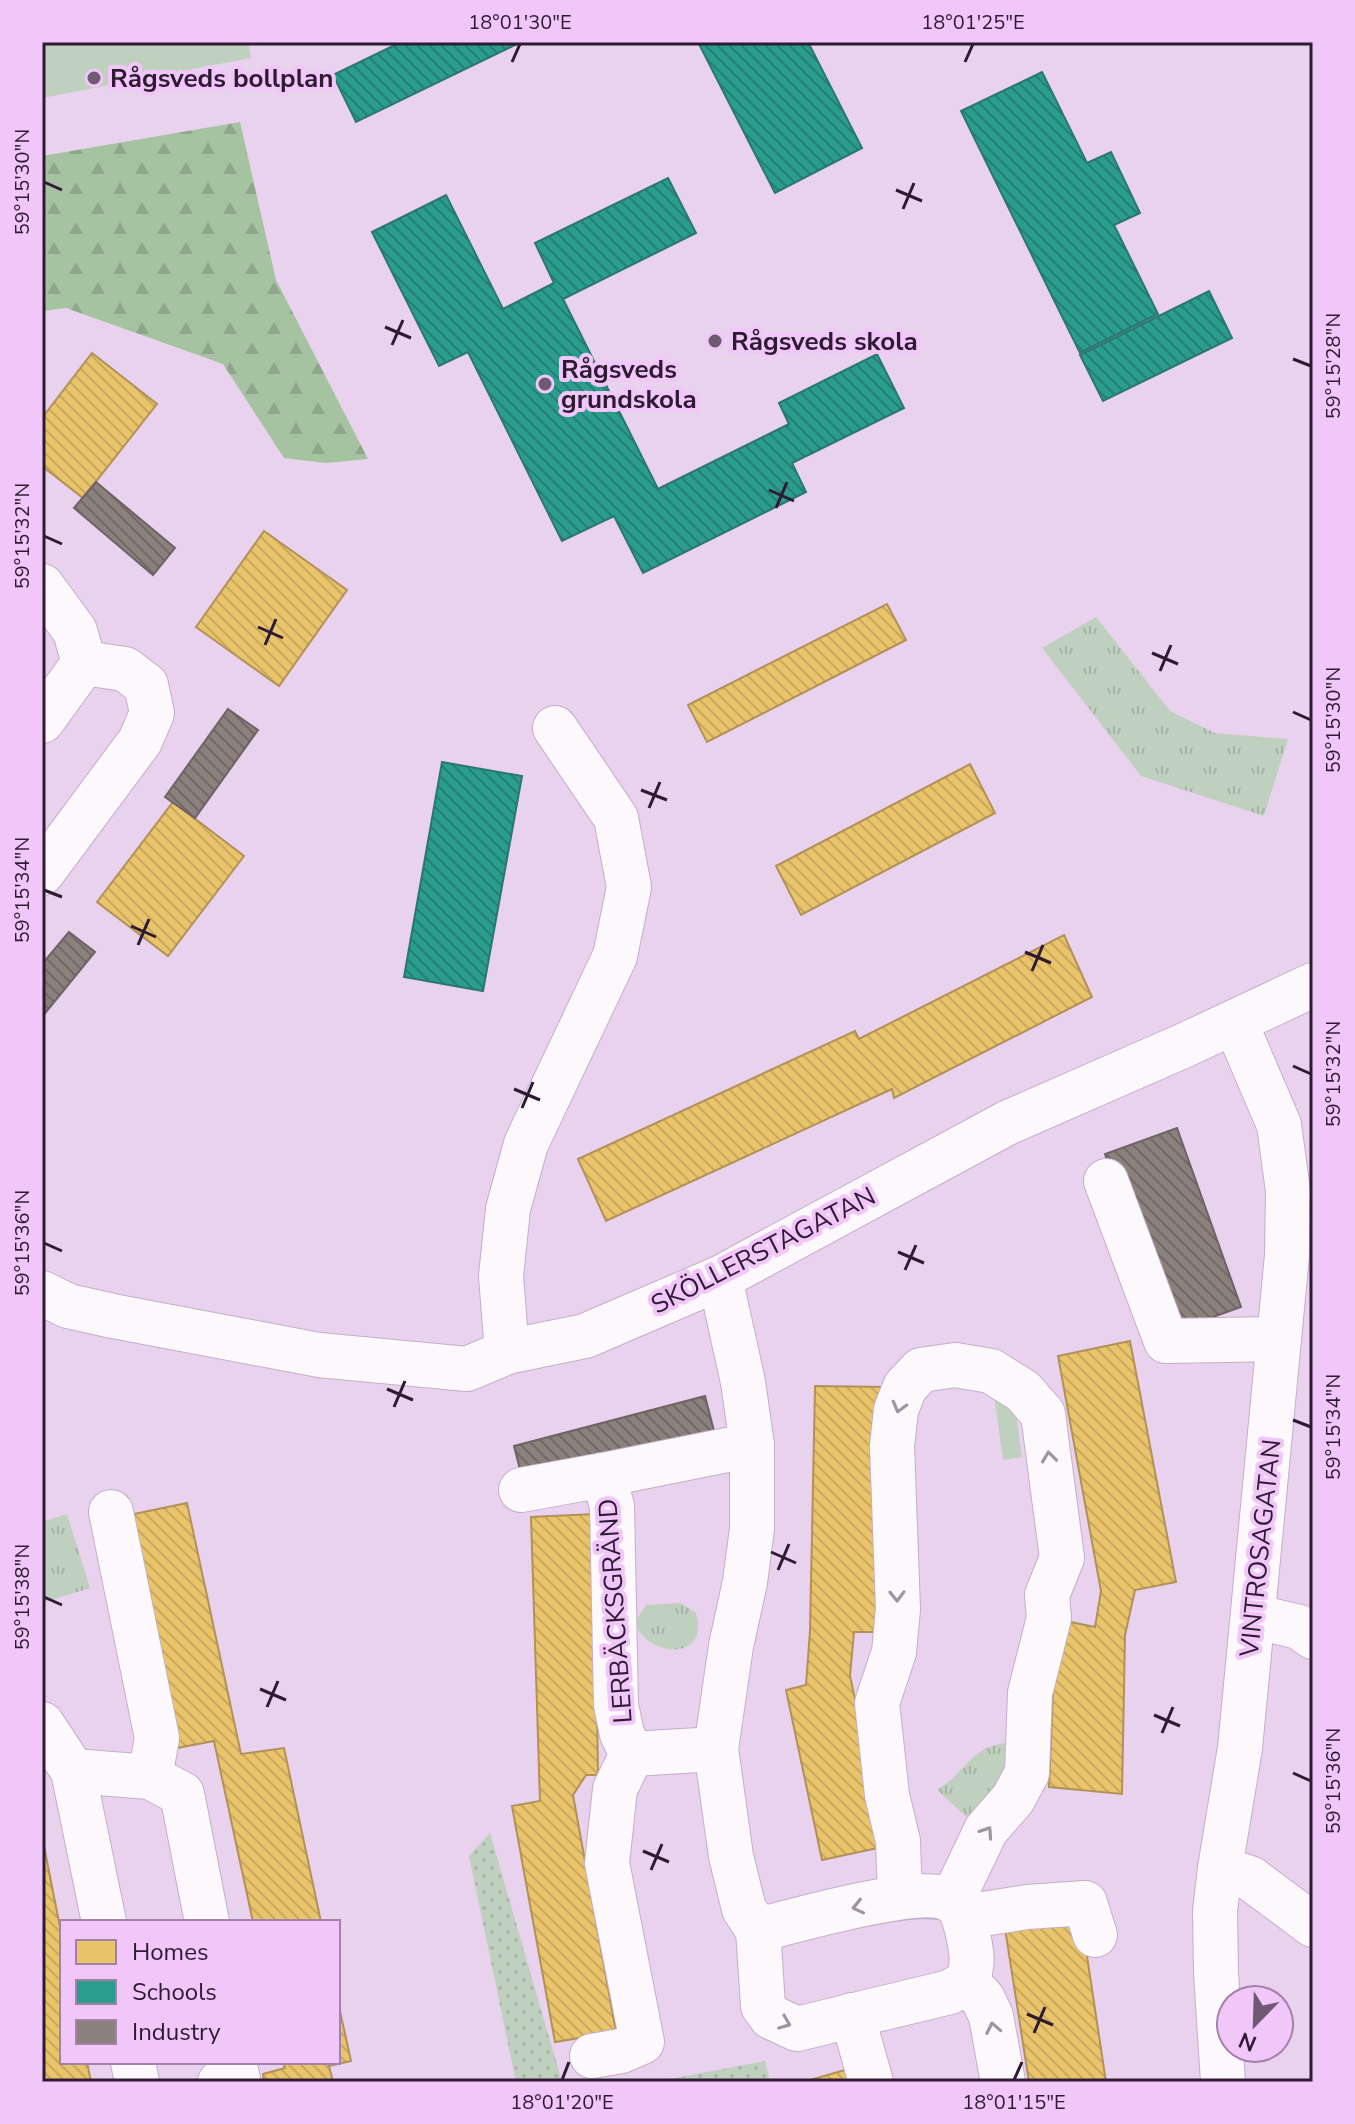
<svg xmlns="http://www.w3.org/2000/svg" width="1355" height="2124" font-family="'Nunito Sans',sans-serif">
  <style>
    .grass { fill: url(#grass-dots) }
    .forest { fill: url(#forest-firs) }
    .park { fill: url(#park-tufts) }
    .pitch { fill: #c0d0be }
    .homes { fill: url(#homes-back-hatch); stroke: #b19159; stroke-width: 2 }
    .schools { fill: url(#schools-back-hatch); stroke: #2b7673; stroke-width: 2 }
    .industry { fill: url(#industry-back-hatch); stroke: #6e6266; stroke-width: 2 }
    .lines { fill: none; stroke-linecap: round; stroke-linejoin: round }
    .minor-casing { stroke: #c4afc7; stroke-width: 46 }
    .minor { stroke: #fcf8fc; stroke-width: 44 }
    .oneway { stroke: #9f94a1 }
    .ticks { fill: none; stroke: #2e1a32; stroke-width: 3 }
    .poi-dot { fill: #6f5a73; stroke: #f1c6f9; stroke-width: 3 }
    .labels { text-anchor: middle; stroke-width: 8; stroke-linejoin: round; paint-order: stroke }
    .poi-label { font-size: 26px; font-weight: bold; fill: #2e1a32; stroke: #f1c6f9; text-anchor: start }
    .street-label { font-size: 26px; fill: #2e1a32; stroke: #f1c6f9 }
    .neatline { fill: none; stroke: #2e1a32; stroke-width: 3 }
    .ticks-label { font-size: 20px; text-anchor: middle; fill: #2e1a32 }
  </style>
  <defs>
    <pattern id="grass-dots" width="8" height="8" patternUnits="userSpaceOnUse" patternTransform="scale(2)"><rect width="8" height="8" fill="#c0d0be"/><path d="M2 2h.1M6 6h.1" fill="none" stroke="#a5b2a4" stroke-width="1.8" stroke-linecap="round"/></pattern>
    <pattern id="forest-firs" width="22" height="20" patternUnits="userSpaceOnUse" patternTransform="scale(2)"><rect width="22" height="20" fill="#a5c3a1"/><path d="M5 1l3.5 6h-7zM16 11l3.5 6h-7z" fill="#8ea78b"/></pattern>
    <pattern id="park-tufts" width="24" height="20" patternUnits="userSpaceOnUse" patternTransform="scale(2)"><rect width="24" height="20" fill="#c0d0be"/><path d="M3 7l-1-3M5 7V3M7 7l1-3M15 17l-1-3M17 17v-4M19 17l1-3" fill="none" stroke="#a5b2a4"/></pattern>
    <pattern id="homes-back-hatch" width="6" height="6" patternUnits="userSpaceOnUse" patternTransform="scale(2)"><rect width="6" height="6" fill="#e9c46a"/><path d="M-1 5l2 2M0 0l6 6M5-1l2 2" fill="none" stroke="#c8a85c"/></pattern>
    <pattern id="schools-back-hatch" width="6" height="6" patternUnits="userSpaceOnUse" patternTransform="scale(2)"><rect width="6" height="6" fill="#2a9d8f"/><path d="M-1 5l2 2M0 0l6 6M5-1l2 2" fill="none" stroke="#247f75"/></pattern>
    <pattern id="industry-back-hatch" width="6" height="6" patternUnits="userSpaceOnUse" patternTransform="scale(2)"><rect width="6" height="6" fill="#8a817c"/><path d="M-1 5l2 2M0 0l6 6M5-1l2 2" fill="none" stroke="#716966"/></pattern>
  </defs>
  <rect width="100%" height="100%" fill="#e9d2ed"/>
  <g class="grass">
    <polygon points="490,1833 562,2082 516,2082 469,1856"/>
    <polygon points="765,2061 770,2082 654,2082"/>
  </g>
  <polygon class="forest" points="240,122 276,280 368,459 326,463 284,458 223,364 66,308 42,311 42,156"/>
  <g class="park">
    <polygon points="1096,617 1170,711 1215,733 1288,739 1264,816 1141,776 1042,648"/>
    <polygon points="67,1514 90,1588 42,1603 42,1522"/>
    <path d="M681,1603l15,10c15,50 -51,44 -61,9l11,-17z"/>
    <path d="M1014,1742l-4,25 -39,54 -34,-31c34,-21 31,-45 77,-48z"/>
  </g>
  <g class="pitch">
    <polygon points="42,42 248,42 251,58 42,98"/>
    <polygon points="1013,1392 1022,1457 1003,1460 994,1394"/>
  </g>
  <g class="homes">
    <polygon points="92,353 157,404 83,498 42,466 42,418"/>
    <polygon points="264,531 347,590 279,686 196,627"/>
    <polygon points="887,604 906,640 707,742 688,705"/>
    <polygon points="970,764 995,813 801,915 776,866"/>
    <polygon points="173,802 244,856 168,956 97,902"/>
    <polygon points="1064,935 1092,997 894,1098 892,1089 606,1221 578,1159 855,1031 859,1039"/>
    <polygon points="1130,1341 1176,1582 1135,1590 1125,1635 1122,1794 1049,1787 1056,1619 1095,1627 1101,1591 1058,1356"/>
    <polygon points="815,1386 888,1387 884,1632 854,1632 850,1676 887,1846 822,1860 786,1690 806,1685 810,1631"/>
    <polygon points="187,1503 241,1754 284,1748 321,1922 253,1922 214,1741 177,1748 129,1515"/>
    <polygon points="594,1514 598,1775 586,1775 573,1795 616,2032 555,2042 512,1806 540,1801 531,1517"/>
    <polygon points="42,1836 62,1937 62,2062 87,2062 91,2082 42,2082"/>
    <polygon points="1080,1910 1106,2082 1029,2082 1004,1922"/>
    <polygon points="338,2002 351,2061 329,2066 333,2082 264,2082 263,2074 285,2068 283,2062 338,2062"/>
    <polygon points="859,2066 864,2082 803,2082"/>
  </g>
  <g class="schools">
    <polygon points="401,42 521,42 356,122 333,75"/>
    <polygon points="698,42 808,42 862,148 775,193"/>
    <polygon points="1042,72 1087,163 1111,152 1140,213 1114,225 1158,314 1080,353 961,111"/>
    <polygon points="668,178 696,233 563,299 658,489 789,424 779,403 877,354 904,408 792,463 806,492 643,573 614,516 562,541 468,352 439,366 372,232 446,195 503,309 554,283 535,243"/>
    <polygon points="1209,291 1232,338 1103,401 1080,355"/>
    <polygon points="442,762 522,776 483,991 404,977"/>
  </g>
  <g class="industry">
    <polygon points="96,482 175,548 153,575 74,508"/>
    <polygon points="228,709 258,730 195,818 165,797"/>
    <polygon points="69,932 95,952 42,1017 42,964"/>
    <polygon points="1177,1128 1241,1307 1169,1333 1105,1154"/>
    <polygon points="705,1396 714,1431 523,1481 514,1446"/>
  </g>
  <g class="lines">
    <g class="minor-casing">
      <g id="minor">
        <polyline points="42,586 75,631 84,663"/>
        <polyline points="42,721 84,663"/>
        <polyline points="42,873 140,741 152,713 146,685 125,669 84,663"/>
        <polyline points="1106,1181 1166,1341 1279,1339"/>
        <path d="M720,1278l23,104 9,63v84l-7,53 -14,64 -15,103 15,107 13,53 14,21 5,76 8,11 26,12 153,-37 17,-10c7,-20 5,-27 1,-48 -3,-11 -5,-26 -16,-33 -28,-18 -158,20 -194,29"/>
        <polyline points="42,1293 68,1306 113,1316 319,1355 467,1369 507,1352 585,1336 720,1278 1007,1123 1185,1045 1313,985"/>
        <polyline points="507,1352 501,1276 508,1209 526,1144 615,956 629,887 616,818 555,728"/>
        <polyline points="521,1490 603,1475"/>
        <polyline points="111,1512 157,1738 150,1777"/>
        <polyline points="1253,1616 1299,1627 1313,1637"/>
        <polyline points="42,1724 73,1771 104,1922"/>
        <polyline points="632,1754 622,1734 616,1705 612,1506 603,1475 752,1445"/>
        <polyline points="73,1771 150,1777 182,1794 207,1922"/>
        <polyline points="1220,1868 1250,1878 1313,1925"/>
        <polyline points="900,1897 898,1841 887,1795 877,1703 894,1652 898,1609 892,1446 896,1410 905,1387 921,1370 955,1365 991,1371 1023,1391 1043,1414 1062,1558 1047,1595 1049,1618 1030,1693 1027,1773 1013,1799 986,1830 952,1901"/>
        <polyline points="964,1917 1027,1907 1085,1903 1095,1935"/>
        <polyline points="967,1982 983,1999 991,2016 1003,2082"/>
        <polyline points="852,2015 871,2082"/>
        <polyline points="592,2056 621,2051 642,2042 607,1863 615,1789 632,1754 716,1749"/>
        <polyline points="133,2062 137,2082"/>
        <polyline points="220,2082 238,2079 234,2062"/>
        <polyline points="1223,2082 1216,1973 1215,1911 1220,1868 1240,1748 1287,1255 1288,1191 1279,1125 1235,1022"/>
      </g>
    </g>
    <use href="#minor" class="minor"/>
  </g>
  <defs><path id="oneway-chevron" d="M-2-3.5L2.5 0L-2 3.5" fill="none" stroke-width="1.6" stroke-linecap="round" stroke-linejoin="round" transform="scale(2)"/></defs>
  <g class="oneway">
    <use href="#oneway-chevron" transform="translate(899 1407) rotate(105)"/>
    <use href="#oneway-chevron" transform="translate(1049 1457) rotate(-97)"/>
    <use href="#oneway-chevron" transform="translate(897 1596) rotate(89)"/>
    <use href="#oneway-chevron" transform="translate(987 1832) rotate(-56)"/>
    <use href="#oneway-chevron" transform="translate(858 1907) rotate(167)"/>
    <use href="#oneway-chevron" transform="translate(785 2023) rotate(22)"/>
    <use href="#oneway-chevron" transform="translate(993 2028) rotate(-101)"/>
  </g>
  <path class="ticks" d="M512,62l8,-18M965,62l8,-18M44,182l18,8M896,190l26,11M903,209l11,-26M385,327l26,11M392,345l11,-25M1293,359l18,7M769,490l25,11M776,508l11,-26M44,536l18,8M258,627l25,11M265,645l11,-26M1152,653l26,11M1160,671l11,-26M1293,712l18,8M641,790l26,10M649,808l11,-26M44,890l18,7M131,926l25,11M138,945l11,-26M1025,952l26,11M1032,971l11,-26M1293,1066l18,8M514,1089l26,11M522,1108l11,-26M44,1243l18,8M898,1252l26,11M905,1270l11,-25M387,1389l26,11M394,1407l11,-26M1293,1420l18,7M771,1552l25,11M778,1570l11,-26M44,1597l18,8M260,1689l26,11M267,1707l11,-26M1154,1715l26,11M1162,1733l11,-26M1293,1773l18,8M643,1851l26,11M651,1870l11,-26M1027,2014l26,11M1034,2033l11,-26M562,2080l7,-18M1014,2080l8,-18"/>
  <g class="poi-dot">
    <circle cx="94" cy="78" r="8"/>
    <circle cx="715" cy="341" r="8"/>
    <circle cx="545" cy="384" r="8"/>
  </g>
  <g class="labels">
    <g class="poi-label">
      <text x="110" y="87">Rågsveds bollplan</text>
      <text x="731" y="350">Rågsveds skola</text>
      <text x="561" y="378">Rågsveds<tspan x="561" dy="30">grundskola</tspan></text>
    </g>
    <g class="street-label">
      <text transform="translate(763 1250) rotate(-27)" y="9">SKÖLLERSTAGATAN</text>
      <text transform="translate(1260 1548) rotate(-84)" y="9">VINTROSAGATAN</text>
      <text transform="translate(615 1611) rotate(-94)" y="9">LERBÄCKSGRÄND</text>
    </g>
  </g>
  <rect width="1355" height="2124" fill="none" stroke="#f1c6f9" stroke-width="88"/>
  <rect x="60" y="1920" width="280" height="144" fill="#f1c6f9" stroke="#a381a9" stroke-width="2"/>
  <rect x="76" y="1940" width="40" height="24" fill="#e9c46a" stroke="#a381a9" stroke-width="2"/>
  <text x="132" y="1960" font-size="24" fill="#2e1a32">Homes</text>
  <rect x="76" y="1980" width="40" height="24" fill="#2a9d8f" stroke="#a381a9" stroke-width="2"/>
  <text x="132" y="2000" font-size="24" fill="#2e1a32">Schools</text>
  <rect x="76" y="2020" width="40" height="24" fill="#8a817c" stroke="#a381a9" stroke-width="2"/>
  <text x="132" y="2040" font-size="24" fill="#2e1a32">Industry</text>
  <g transform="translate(1255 2024) rotate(203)"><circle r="38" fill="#f1c6f9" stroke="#a381a9" stroke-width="2"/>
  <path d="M0-6L14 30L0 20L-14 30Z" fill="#6f5a73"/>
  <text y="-12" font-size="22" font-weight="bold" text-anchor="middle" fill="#2e1a32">N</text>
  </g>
  <rect x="44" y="44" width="1267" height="2036" class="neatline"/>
  <g class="ticks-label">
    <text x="520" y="29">18°01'30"E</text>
    <text x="973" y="29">18°01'25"E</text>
    <text transform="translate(22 182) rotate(-90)" y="7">59°15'30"N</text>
    <text transform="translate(1333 366) rotate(-90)" y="7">59°15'28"N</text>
    <text transform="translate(22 536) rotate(-90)" y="7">59°15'32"N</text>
    <text transform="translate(1333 720) rotate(-90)" y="7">59°15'30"N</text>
    <text transform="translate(22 890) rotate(-90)" y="7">59°15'34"N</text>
    <text transform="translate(1333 1074) rotate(-90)" y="7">59°15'32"N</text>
    <text transform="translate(22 1243) rotate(-90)" y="7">59°15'36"N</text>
    <text transform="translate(1333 1427) rotate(-90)" y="7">59°15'34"N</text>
    <text transform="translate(22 1597) rotate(-90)" y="7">59°15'38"N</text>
    <text transform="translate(1333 1781) rotate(-90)" y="7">59°15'36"N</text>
    <text x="562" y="2109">18°01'20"E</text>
    <text x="1014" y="2109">18°01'15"E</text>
  </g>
</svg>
